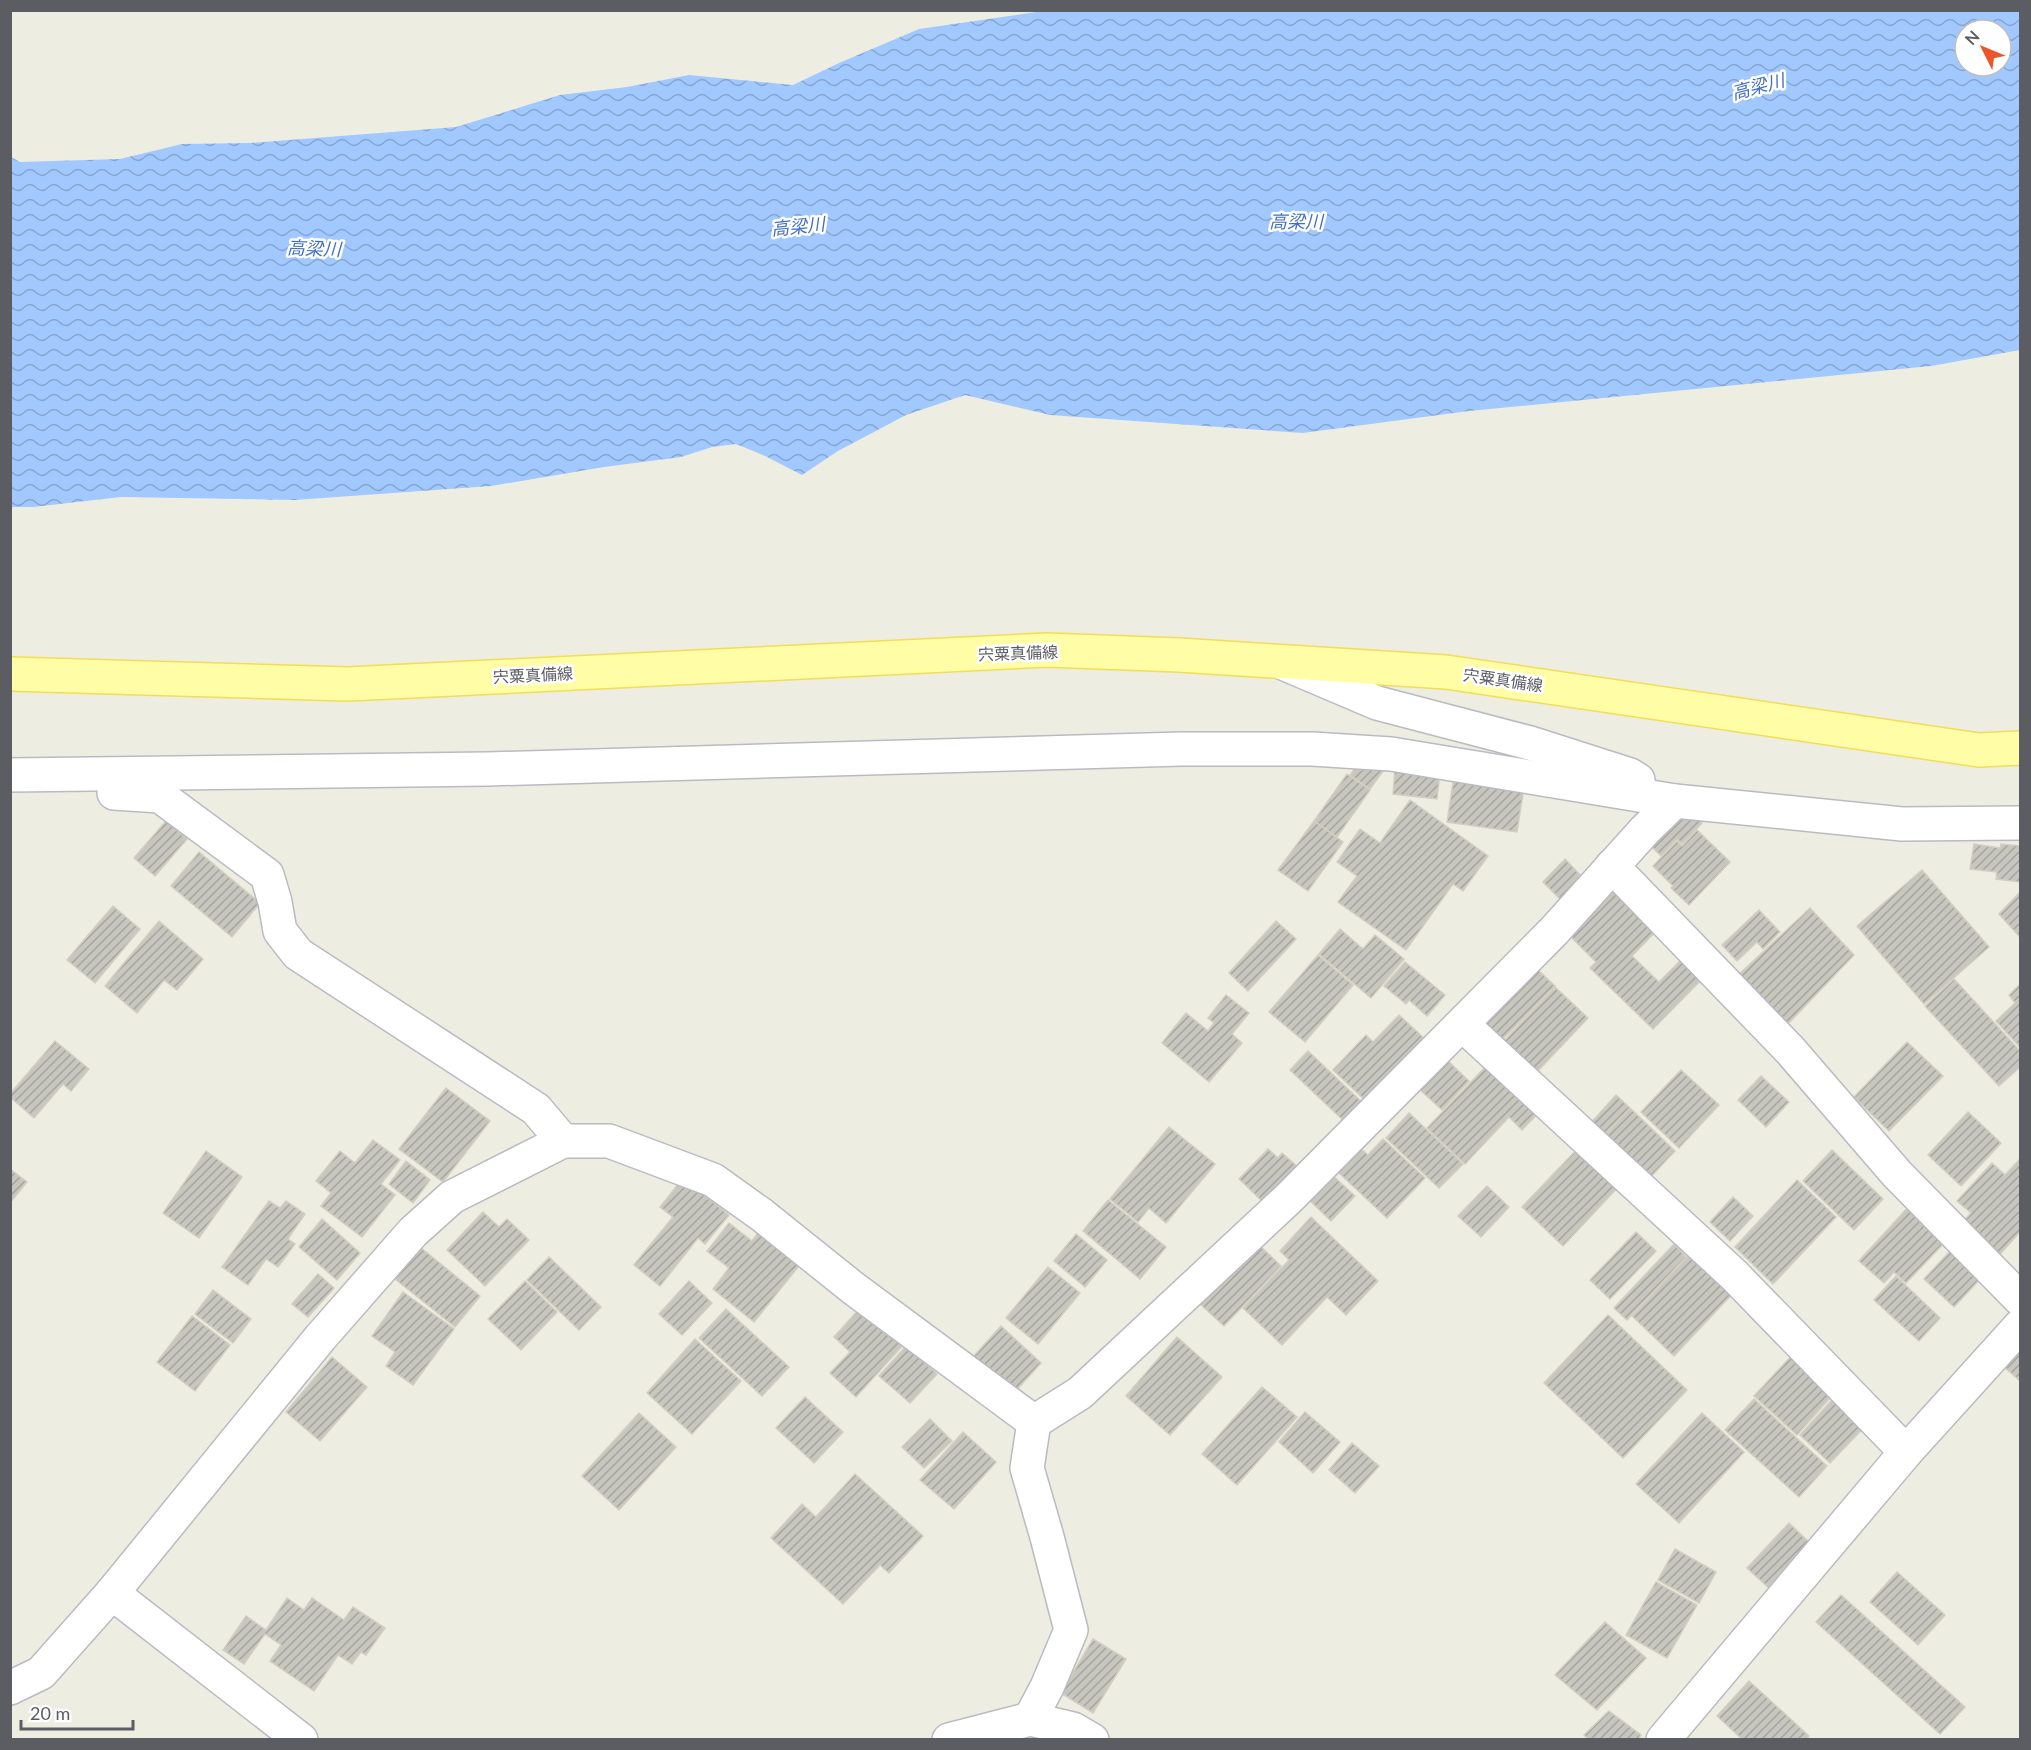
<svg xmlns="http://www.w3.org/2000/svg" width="2031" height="1750" font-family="Lato,'Noto Sans JP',sans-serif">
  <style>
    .water { fill: url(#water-waves); fill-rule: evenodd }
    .building { fill: url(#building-hatch); stroke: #d2cfc1; stroke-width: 1.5 }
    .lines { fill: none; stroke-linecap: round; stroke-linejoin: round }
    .minor-casing { stroke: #babbc1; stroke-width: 36 }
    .major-casing { stroke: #f3dd56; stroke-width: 36 }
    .minor { stroke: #fff; stroke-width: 33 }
    .major { stroke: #fffda6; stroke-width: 33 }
    .labels { text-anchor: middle; stroke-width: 5; stroke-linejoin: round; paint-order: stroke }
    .street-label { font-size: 16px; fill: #5b5d63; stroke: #fff }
    .water-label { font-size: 18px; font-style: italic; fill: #426fc4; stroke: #fff }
  </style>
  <defs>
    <pattern id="water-waves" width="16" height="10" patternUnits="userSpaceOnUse" patternTransform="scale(1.5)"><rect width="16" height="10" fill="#a1c9ff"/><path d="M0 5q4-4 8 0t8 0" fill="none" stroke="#86a6d2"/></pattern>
    <pattern id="building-hatch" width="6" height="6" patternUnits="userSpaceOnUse" patternTransform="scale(1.5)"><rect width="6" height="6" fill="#c8c7bf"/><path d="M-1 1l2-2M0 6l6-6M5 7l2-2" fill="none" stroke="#a5a59f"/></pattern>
  </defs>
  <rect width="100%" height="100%" fill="#eeede2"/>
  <path class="water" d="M1050,10l970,1v339l-89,16 -462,45 -166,22 -253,-18 -85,-20 -59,20 -68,36 -36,24 -37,-19 -29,-12 -24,3 -31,10 -77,10 -113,19 -196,14 -174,-3 -88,10h-22v-350l9,5 100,-3 62,-15 69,-1 205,-16 104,-32 67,-8 62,-12 104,10 46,-22 80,-34zM1965,30h36v36h-36z"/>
  <g class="building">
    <polygon points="1364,756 1384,770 1370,789 1350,775"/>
    <polygon points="1395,768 1440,773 1437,799 1393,794"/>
    <polygon points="1347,774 1370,790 1337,837 1314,821"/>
    <polygon points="1454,776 1524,787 1517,832 1447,822"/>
    <polygon points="1410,800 1488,856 1463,891 1453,884 1406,950 1338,902 1357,876 1337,862 1360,829 1380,843"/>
    <polygon points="1685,807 1702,823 1682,844 1677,839 1661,856 1649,844"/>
    <polygon points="166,821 187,839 155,876 134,858"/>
    <polygon points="1314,821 1343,842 1308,891 1278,870"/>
    <polygon points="1697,830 1730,862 1689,905 1671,888 1673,886 1653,866 1677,841 1682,846"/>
    <polygon points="1974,844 2000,848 2001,844 2020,846 2020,882 1996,879 1997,872 1970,869"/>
    <polygon points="199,852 260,903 232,937 171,886"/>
    <polygon points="1565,859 1585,880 1563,902 1543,882"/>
    <polygon points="1922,870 1989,947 1924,1004 1857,926"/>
    <polygon points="1614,881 1660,927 1632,956 1659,982 1688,953 1708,973 1653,1029 1590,968 1596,962 1565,931"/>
    <polygon points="2020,892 2020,937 1999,914"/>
    <polygon points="113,906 140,929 95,983 67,960"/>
    <polygon points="1810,908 1854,955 1786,1026 1733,980"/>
    <polygon points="1759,910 1780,932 1763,949 1757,942 1737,961 1722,945"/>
    <polygon points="159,921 203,959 177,990 164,980 137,1013 105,986"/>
    <polygon points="1276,921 1296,939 1248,991 1229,973"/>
    <polygon points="1340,929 1363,949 1375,935 1404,959 1371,998 1319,954"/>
    <polygon points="1318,955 1353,985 1305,1042 1269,1012"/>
    <polygon points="1405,962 1445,995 1427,1016 1409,1000 1406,1004 1384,986"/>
    <polygon points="1535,967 1555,986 1502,1040 1483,1022"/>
    <polygon points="1954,979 2020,1051 2020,1067 1999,1086 1925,1006"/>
    <polygon points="2020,984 2020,1047 1996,1021 2015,1003 2009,995"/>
    <polygon points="1555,987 1588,1018 1536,1073 1503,1042"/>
    <polygon points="1226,995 1249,1013 1232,1034 1242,1043 1209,1082 1162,1043 1186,1013 1208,1031 1214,1023 1208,1018"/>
    <polygon points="1399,1015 1427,1041 1368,1103 1333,1070 1366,1035 1373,1042"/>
    <polygon points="55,1041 89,1069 71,1091 63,1084 34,1118 10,1097 10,1094"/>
    <polygon points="1907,1042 1943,1076 1889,1131 1854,1097"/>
    <polygon points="1308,1051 1366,1106 1348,1125 1290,1070"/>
    <polygon points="1446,1059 1469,1081 1442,1110 1418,1088"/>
    <polygon points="1491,1061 1542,1109 1522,1130 1509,1117 1465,1164 1427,1128"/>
    <polygon points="1681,1070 1719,1105 1679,1148 1641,1112"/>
    <polygon points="1761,1076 1789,1102 1766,1127 1738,1100"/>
    <polygon points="446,1088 490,1121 443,1182 399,1149"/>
    <polygon points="1616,1095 1630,1108 1603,1136 1590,1124"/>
    <polygon points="1630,1108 1675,1151 1645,1183 1600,1141"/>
    <polygon points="1968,1112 2001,1143 1961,1186 1928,1155"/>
    <polygon points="1409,1113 1463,1164 1439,1188 1386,1138"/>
    <polygon points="1169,1127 1215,1164 1166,1223 1149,1208 1138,1222 1110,1199"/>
    <polygon points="1383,1139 1425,1178 1387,1218 1338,1172 1360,1148 1368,1155"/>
    <polygon points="373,1140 400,1160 381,1184 395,1195 362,1237 321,1206 331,1193 316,1181 340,1151 355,1163"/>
    <polygon points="1580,1146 1621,1184 1563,1246 1522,1207"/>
    <polygon points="1268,1149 1278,1158 1282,1153 1298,1167 1264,1203 1239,1179"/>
    <polygon points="1832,1150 1883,1199 1854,1230 1803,1181"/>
    <polygon points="206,1151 242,1177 199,1238 163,1213"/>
    <polygon points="2020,1159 2020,1232 1994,1261 1958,1227 1971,1213 1957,1201 1992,1163 2005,1175"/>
    <polygon points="406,1161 430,1180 413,1203 389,1184"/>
    <polygon points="10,1169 27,1182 10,1203"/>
    <polygon points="1330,1173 1355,1196 1331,1221 1307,1198"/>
    <polygon points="683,1178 729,1215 705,1244 698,1238 660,1286 634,1265 673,1217 660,1207"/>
    <polygon points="1797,1180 1836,1217 1773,1284 1735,1247"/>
    <polygon points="1487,1186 1509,1207 1481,1237 1458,1216"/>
    <polygon points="1733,1197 1753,1216 1730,1241 1710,1222"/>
    <polygon points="1108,1200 1166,1247 1140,1279 1083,1231"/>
    <polygon points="269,1201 280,1208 286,1201 305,1214 288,1239 295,1244 278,1267 266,1259 248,1285 222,1267"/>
    <polygon points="1910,1205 1947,1240 1906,1283 1894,1272 1884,1283 1859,1261"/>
    <polygon points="483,1212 499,1227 507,1219 529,1240 485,1286 447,1250"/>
    <polygon points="1311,1217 1378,1281 1346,1315 1327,1297 1282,1345 1243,1308 1289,1260 1280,1251"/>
    <polygon points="322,1219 360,1253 337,1280 299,1247"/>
    <polygon points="729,1223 752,1241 761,1229 802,1262 754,1322 713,1289 729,1268 707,1251"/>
    <polygon points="1636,1232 1656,1251 1610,1299 1590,1280"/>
    <polygon points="1076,1234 1107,1260 1085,1287 1054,1261"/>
    <polygon points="1256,1242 1281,1266 1224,1326 1199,1303"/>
    <polygon points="1674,1244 1686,1257 1627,1320 1614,1308"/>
    <polygon points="420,1247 480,1296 455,1327 395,1279"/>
    <polygon points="1953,1248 1983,1276 1954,1307 1924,1279"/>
    <polygon points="1693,1251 1735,1291 1674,1356 1632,1316"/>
    <polygon points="549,1257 601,1307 579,1330 527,1280"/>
    <polygon points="1048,1267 1080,1293 1038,1344 1006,1318"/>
    <polygon points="318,1274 334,1288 308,1317 292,1304"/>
    <polygon points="1896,1276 1940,1318 1919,1341 1874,1300"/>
    <polygon points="525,1281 557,1312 521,1350 488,1319"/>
    <polygon points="689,1281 712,1303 682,1335 659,1314"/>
    <polygon points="213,1290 251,1319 233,1343 195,1314"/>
    <polygon points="403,1292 454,1329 413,1385 386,1366 395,1352 372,1336"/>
    <polygon points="861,1307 903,1345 856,1397 830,1373 850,1352 834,1337"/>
    <polygon points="726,1309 789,1367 762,1396 699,1338"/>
    <polygon points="1608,1315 1687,1390 1623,1458 1544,1383"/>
    <polygon points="192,1316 230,1345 195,1391 157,1362"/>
    <polygon points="1001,1326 1041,1363 1013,1394 973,1357"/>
    <polygon points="1177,1337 1222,1377 1170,1435 1126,1396"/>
    <polygon points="695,1339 741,1381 692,1434 647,1393"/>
    <polygon points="2020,1345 2020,1381 2002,1365"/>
    <polygon points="906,1346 937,1374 910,1403 879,1376"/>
    <polygon points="1795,1352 1837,1390 1797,1435 1754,1396"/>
    <polygon points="332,1357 367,1387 320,1441 286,1412"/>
    <polygon points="1262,1387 1297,1417 1237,1485 1202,1454"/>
    <polygon points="1840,1391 1871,1420 1830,1463 1800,1435"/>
    <polygon points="805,1397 843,1432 814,1463 776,1428"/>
    <polygon points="1754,1399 1827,1466 1799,1497 1725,1430"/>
    <polygon points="1305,1412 1340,1442 1313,1473 1279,1442"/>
    <polygon points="639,1413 676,1447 619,1510 582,1476"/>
    <polygon points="1702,1413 1744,1452 1679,1523 1636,1484"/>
    <polygon points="930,1419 952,1441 924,1468 902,1447"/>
    <polygon points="963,1432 996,1462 954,1509 920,1480"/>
    <polygon points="1352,1443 1379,1466 1355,1493 1329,1470"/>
    <polygon points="855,1474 923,1536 889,1573 880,1565 843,1604 771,1538 802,1504 816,1517"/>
    <polygon points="1789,1523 1813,1546 1772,1591 1747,1568"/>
    <polygon points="1675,1549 1716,1572 1699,1603 1658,1580"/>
    <polygon points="1897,1572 1945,1615 1918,1645 1870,1602"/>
    <polygon points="1656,1582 1697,1605 1667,1658 1626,1635"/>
    <polygon points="1841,1595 1965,1707 1940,1734 1816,1622"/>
    <polygon points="287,1598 304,1610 312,1598 344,1620 353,1607 385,1628 366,1655 361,1652 352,1664 338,1655 314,1691 270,1661 281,1645 265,1634 244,1664 223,1650 246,1616 266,1630"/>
    <polygon points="1605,1622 1646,1658 1597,1710 1555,1675"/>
    <polygon points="1093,1639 1126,1659 1093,1713 1061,1693"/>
    <polygon points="1749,1681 1809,1736 1806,1740 1743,1740 1717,1716"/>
    <polygon points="1609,1711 1641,1735 1638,1740 1589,1740 1584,1735"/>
  </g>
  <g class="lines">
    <g class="minor-casing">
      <g id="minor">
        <polyline points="1283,663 1377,703 1530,743 1630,775 1638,780"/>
        <polyline points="10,775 488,769 1181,749 1312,749 1391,754 1675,801"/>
        <polyline points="114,793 160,796 267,875 275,902 280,931 298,954 536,1109 563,1141"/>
        <polyline points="1612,866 1790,1050 1897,1174 2020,1299"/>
        <polyline points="1463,1025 1734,1275 1906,1452"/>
        <polyline points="112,1593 301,1740"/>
        <polyline points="10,1688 41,1673 112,1593 320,1338 413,1232 452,1197 563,1141 609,1141 713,1180 762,1215 853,1288 1034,1422 1080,1393 1289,1198 1554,931 1645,830 1675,801 1902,824 2020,823"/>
        <polyline points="1030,1719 1047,1687 1071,1630 1047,1537 1027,1468 1034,1422"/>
        <polyline points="949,1740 1030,1719 1073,1729 1092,1740"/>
        <polyline points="1663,1740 1906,1452 2020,1326"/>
      </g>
    </g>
    <g class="major-casing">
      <polyline id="major" points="10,674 348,684 1047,650 1179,655 1446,672 1979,750 2020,748"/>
    </g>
    <use href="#minor" class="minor"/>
    <use href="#major" class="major"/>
  </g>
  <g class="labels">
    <g class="street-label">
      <text transform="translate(1018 653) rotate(-2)" y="6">宍粟真備線</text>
      <text transform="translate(533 675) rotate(-3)" y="6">宍粟真備線</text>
      <text transform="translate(1503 680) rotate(8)" y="6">宍粟真備線</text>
    </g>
    <g class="water-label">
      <text transform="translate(1758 87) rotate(-15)" y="6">高梁川</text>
      <text x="1296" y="228">高梁川</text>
      <text transform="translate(798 227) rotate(-6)" y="6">高梁川</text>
      <text transform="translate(314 249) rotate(2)" y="6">高梁川</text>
    </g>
  </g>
  <rect width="2031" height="1750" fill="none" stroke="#5b5d63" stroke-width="24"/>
  <g transform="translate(1983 48) rotate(313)"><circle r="28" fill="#ffffff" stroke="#bdbec1" stroke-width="1.5"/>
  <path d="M0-4.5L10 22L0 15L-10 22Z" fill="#eb552b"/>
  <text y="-9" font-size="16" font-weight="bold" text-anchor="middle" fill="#5b5d63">N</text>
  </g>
  <path d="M21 1720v9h112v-9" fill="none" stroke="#5b5d63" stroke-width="3"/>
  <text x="30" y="1720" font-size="18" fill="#5b5d63" stroke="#ffffff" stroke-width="4.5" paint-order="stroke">20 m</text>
</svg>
